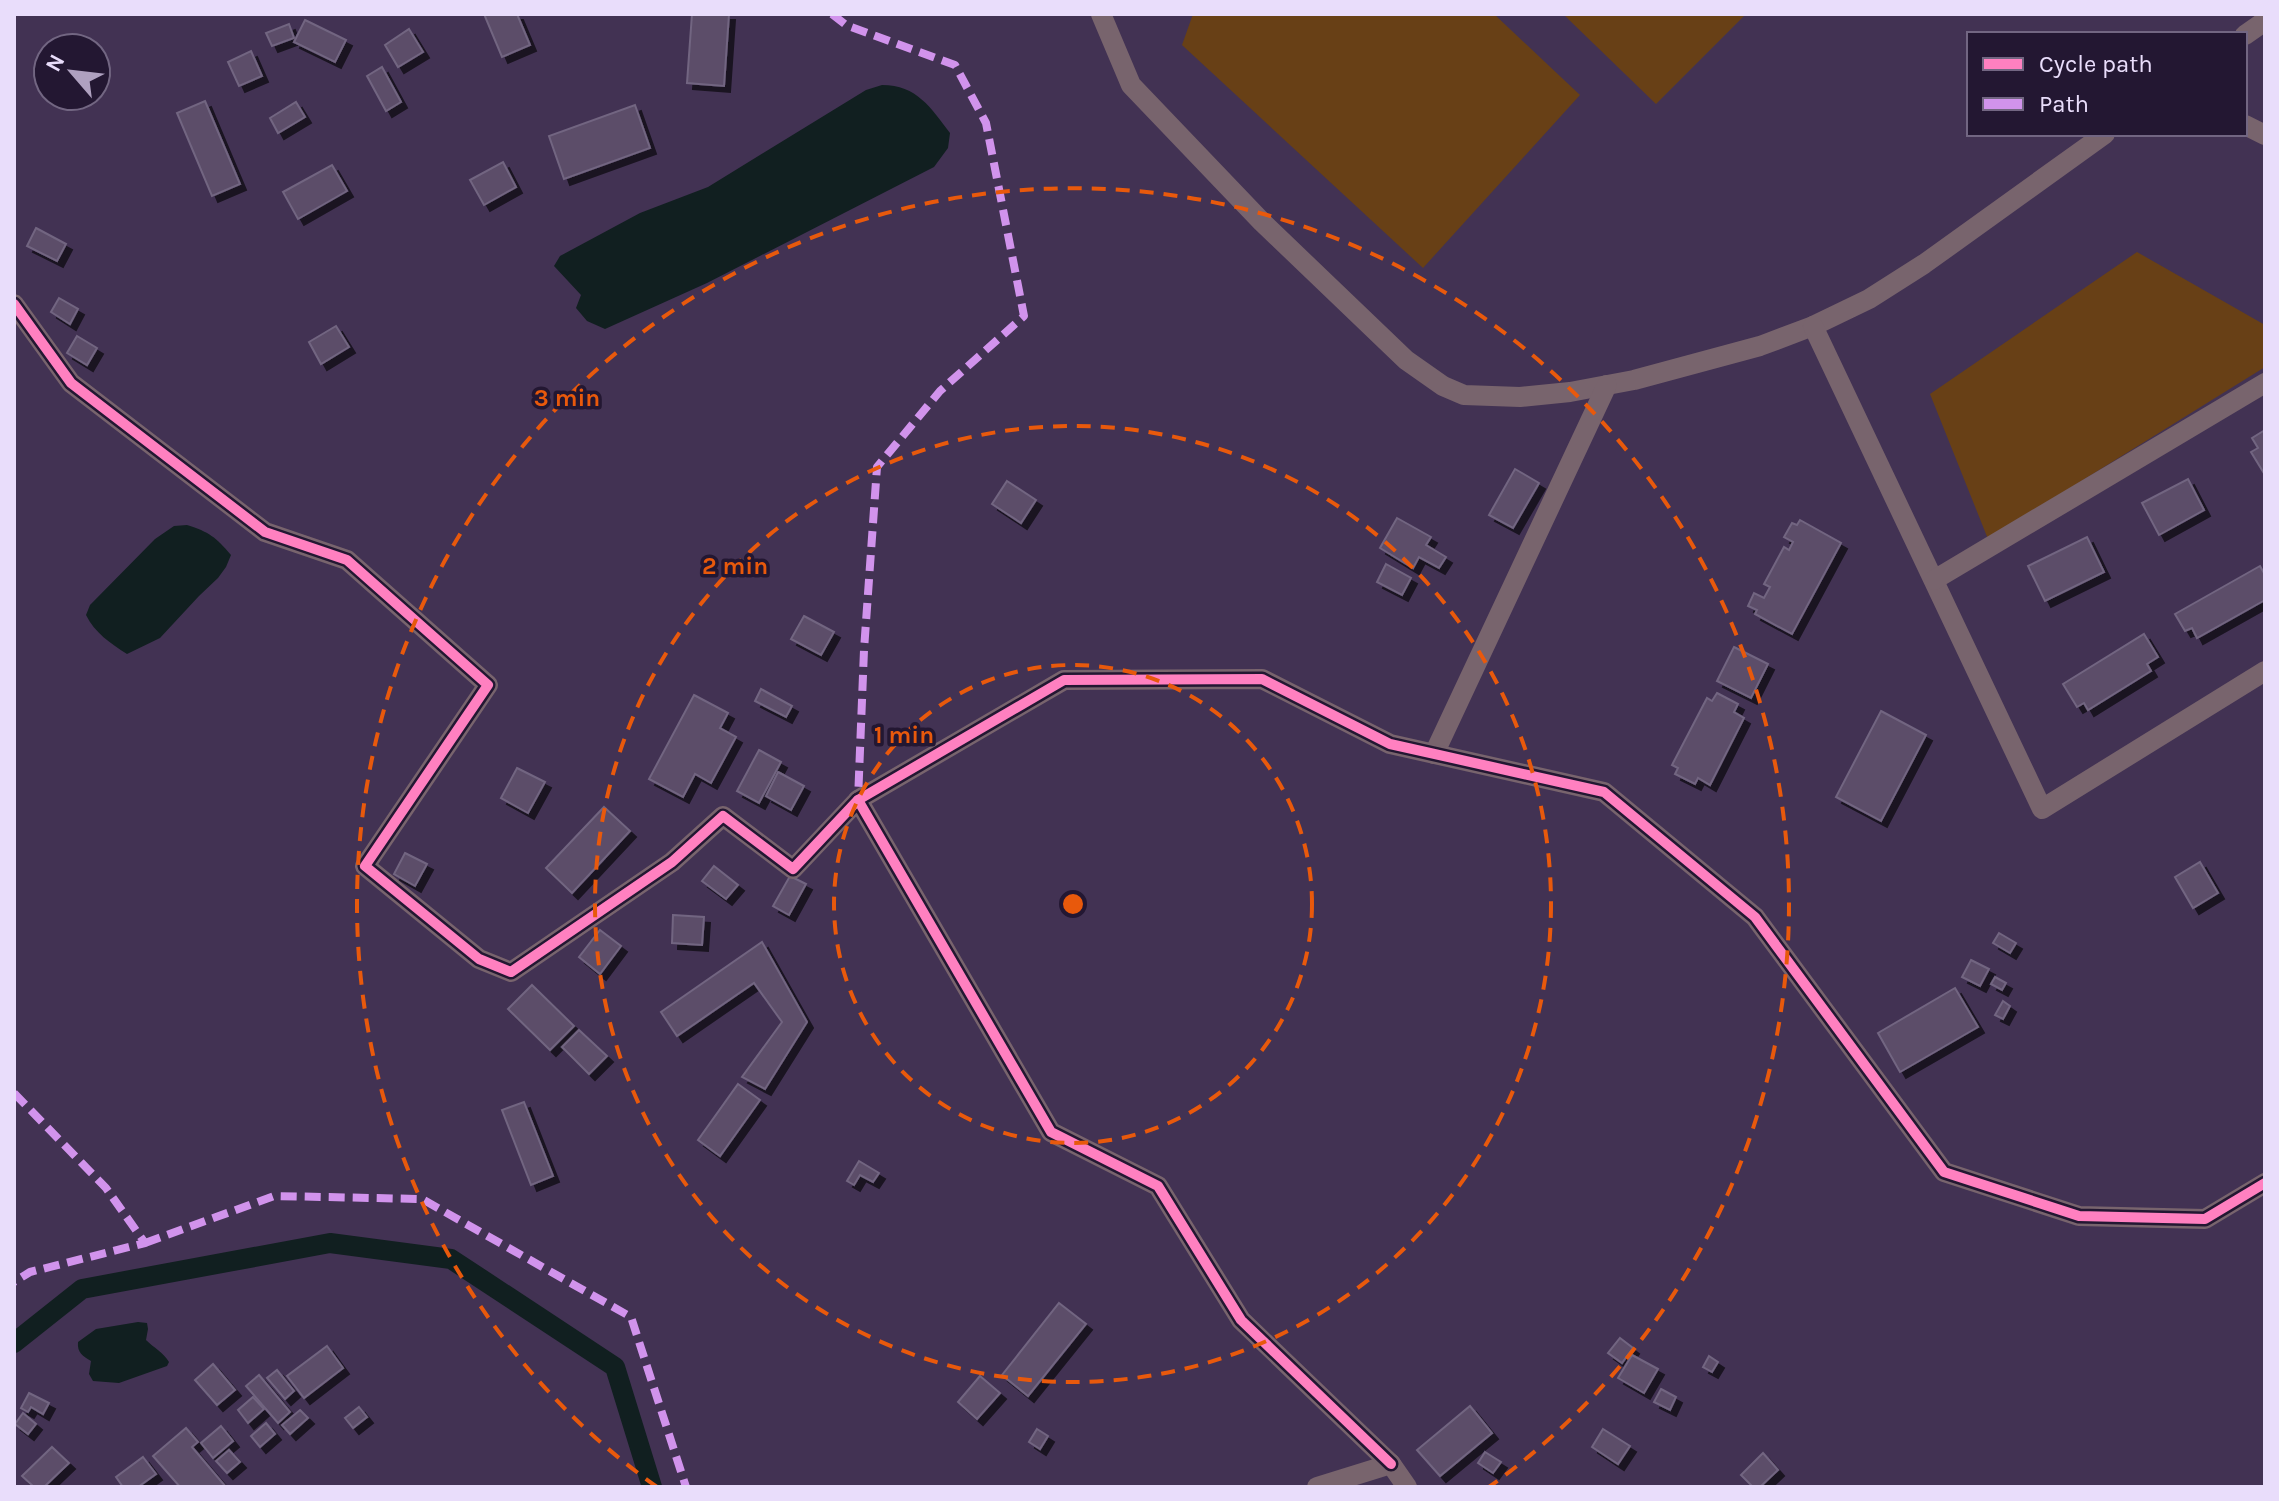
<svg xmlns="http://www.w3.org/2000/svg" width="2279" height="1501" font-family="Karla,sans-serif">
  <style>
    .green { fill: #684016 }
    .water { fill: #111f20 }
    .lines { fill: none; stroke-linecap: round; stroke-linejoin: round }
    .canal { stroke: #111f20; stroke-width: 20 }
    .building { fill: #5b4e69; stroke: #726581; stroke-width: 2; filter: url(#shadow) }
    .street { stroke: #78646d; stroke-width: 20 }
    .quiet { stroke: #d193ec; stroke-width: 8; stroke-dasharray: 16 8; stroke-linecap: butt }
    .cycleway-casing { stroke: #231732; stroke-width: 15 }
    .cycleway { stroke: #ff80c0; stroke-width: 10 }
    .ring { fill: none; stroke: #e8590c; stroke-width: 4; stroke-dasharray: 14 10 }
    .centre { fill: #e8590c; stroke: #231732; stroke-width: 4 }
    .ring-label { font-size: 24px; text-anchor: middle; font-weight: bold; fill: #e8590c; stroke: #231732; stroke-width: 7; stroke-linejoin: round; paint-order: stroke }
  </style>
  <defs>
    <filter id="shadow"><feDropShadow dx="6" dy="6" stdDeviation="0" flood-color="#0009"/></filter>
  </defs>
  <rect width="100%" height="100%" fill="#423253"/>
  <g class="green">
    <polygon points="1193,14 1494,14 1580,95 1423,268 1182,45"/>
    <polygon points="1563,14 1746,14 1656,104"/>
    <polygon points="2137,252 2265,325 2265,367 1988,539 1930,394"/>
  </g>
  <g class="water">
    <path d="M882,85c35,0 49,23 68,48l-2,15 -14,19 -227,116 -102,46 -18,-8 -11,-13 5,-13 -27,-29 6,-10 80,-43 68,-26 158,-97z"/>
    <path d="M187,525c22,7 29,12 44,30l-5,12 -8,11 -19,18 -39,42 -33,16c-17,-11 -32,-21 -41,-39l4,-10 65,-66 19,-13z"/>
    <path d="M138,1322l9,1 1,6 -2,11c8,8 17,12 23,22l-2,4 -48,17 -26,-2 -4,-7 2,-13c-8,-5 -14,-8 -13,-19l18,-13z"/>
  </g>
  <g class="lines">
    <polyline class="canal" points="14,1343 82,1289 330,1243 451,1259 615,1367 652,1487"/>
  </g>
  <g class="building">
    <polygon points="484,14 517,14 530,45 502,57"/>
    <polygon points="692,14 729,14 724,86 687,83"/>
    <polygon points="305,20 346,40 335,62 294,42"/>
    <polygon points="289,24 294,38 272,46 266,33"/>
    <polygon points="409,29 423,52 398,67 385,45"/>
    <polygon points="251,51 262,76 239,86 228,62"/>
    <polygon points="382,67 401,102 386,111 367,76"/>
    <polygon points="205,101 240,184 212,196 177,113"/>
    <polygon points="296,102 305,117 278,133 270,118"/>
    <polygon points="635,105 650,148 564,179 549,136"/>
    <polygon points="503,162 516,187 484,205 470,180"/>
    <polygon points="332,165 347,191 298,219 283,192"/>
    <polygon points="36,228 66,244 57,261 27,246"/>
    <polygon points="59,298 78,309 70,324 51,312"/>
    <polygon points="336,326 349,347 321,364 309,342"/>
    <polygon points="77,336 97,348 87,365 67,353"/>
    <polygon points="2265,430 2265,475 2251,452 2258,448 2252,438"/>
    <polygon points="1515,469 1539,483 1513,528 1489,515"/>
    <polygon points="2188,479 2204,510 2159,535 2142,503"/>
    <polygon points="1007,481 1036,500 1021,523 992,504"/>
    <polygon points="1397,518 1431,537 1426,545 1446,557 1439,568 1419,557 1413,568 1380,548"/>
    <polygon points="1800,520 1841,543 1792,634 1755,614 1757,610 1748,606 1754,593 1764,598 1770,587 1764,584 1784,547 1789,550 1793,542 1784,537 1792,523 1797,525"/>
    <polygon points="2087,537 2104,572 2045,601 2028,566"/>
    <polygon points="1386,564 1411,578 1402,595 1377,582"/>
    <polygon points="2260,566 2265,575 2265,600 2197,638 2192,628 2185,631 2175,614"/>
    <polygon points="804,616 834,632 821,655 791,639"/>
    <polygon points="2144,634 2158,657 2147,664 2151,671 2088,710 2084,703 2077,707 2063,684"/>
    <polygon points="1734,647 1768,664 1751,698 1717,681"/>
    <polygon points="761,689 792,706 786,717 755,701"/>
    <polygon points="1717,693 1738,704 1734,712 1744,718 1710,785 1698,778 1695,784 1675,774 1678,768 1672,765 1707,698 1712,701"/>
    <polygon points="694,695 728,713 720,728 736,737 711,783 695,774 683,797 649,779"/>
    <polygon points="1881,711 1926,735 1881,821 1836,797"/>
    <polygon points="759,750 781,762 759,803 737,791"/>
    <polygon points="517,768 545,782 528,813 501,798"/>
    <polygon points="778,772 804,786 791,810 766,796"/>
    <polygon points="604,807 630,831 572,893 546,868"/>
    <polygon points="405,853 427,864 415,886 394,874"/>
    <polygon points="2200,862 2218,893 2193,908 2175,877"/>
    <polygon points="714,866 738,885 726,899 702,881"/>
    <polygon points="790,876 806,884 789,915 773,906"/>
    <polygon points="673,915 704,917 702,945 672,943"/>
    <polygon points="600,930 621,946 600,974 579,957"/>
    <polygon points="1999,933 2016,943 2010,953 1993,943"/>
    <polygon points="762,942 807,1022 765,1089 742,1077 782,1022 754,983 677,1036 661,1012"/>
    <polygon points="1971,960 1989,969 1980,986 1962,977"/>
    <polygon points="1995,977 2006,983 2002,990 1991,984"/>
    <polygon points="532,985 574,1026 550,1050 508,1009"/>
    <polygon points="1955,988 1978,1027 1900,1072 1878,1033"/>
    <polygon points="2003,1001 2010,1006 2003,1019 1995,1015"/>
    <polygon points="579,1030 607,1056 589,1074 562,1047"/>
    <polygon points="738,1084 760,1100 720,1156 698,1140"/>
    <polygon points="524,1102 553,1176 531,1185 502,1110"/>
    <polygon points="859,1161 879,1173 873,1182 860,1175 854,1185 847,1181"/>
    <polygon points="1059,1303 1086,1324 1028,1396 1002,1375"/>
    <polygon points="1620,1338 1633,1348 1622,1363 1608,1353"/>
    <polygon points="327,1346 343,1368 304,1398 287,1376"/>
    <polygon points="1632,1355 1658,1369 1644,1393 1618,1378"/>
    <polygon points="1709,1356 1718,1362 1712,1372 1703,1367"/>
    <polygon points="213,1364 235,1390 217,1405 195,1380"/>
    <polygon points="277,1370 294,1391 285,1399 267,1378"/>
    <polygon points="259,1375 290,1412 278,1423 246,1386"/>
    <polygon points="980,1376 1000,1393 977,1419 958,1402"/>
    <polygon points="1661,1389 1676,1397 1670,1410 1654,1402"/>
    <polygon points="29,1393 49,1403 43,1414 31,1407 28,1412 21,1408"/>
    <polygon points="253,1397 264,1409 248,1423 238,1410"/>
    <polygon points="1470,1406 1492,1433 1440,1476 1417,1450"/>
    <polygon points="359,1407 367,1417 353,1428 345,1418"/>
    <polygon points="300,1410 308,1418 290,1434 282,1425"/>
    <polygon points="23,1413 36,1424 28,1434 15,1424"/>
    <polygon points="266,1423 275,1434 260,1447 251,1436"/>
    <polygon points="221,1426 233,1441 213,1458 201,1443"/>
    <polygon points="186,1428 198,1442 192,1447 226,1487 180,1487 153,1456"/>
    <polygon points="1037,1429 1048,1436 1040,1449 1029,1442"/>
    <polygon points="1603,1429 1630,1446 1618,1464 1592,1447"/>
    <polygon points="52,1447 69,1463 44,1487 34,1487 22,1476"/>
    <polygon points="229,1450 240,1462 227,1473 216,1461"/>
    <polygon points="1485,1452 1501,1462 1493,1473 1478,1463"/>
    <polygon points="1763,1453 1778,1470 1760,1487 1753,1487 1741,1475"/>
    <polygon points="143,1457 156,1474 138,1487 123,1487 116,1477"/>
  </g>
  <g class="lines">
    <g class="street">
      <polyline points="1101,14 1131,85 1262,222 1406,360 1443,386 1464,395 1520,397 1570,392 1634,380 1760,346 1813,326 1869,299 1924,264 2105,134"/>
      <polyline points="2245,35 2265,21"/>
      <polyline points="2245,125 2265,135"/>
      <polyline points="14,304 71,383 265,532 347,560 488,685 365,866 479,959 511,972 672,862 723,816 793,869 858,800 1051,1132 1158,1186 1241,1320 1391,1464"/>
      <polyline points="1813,326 2042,809 2265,671"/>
      <polyline points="1934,580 2265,383"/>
      <polyline points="1434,754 1607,385"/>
      <polyline points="858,800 1064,680 1262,679 1390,744 1604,792 1755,917 1944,1172 2079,1216 2205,1219 2265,1183"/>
      <polyline points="1317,1487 1391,1464 1407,1487"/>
    </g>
    <g class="quiet">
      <polyline points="832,14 846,25 955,65 986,123 1024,316 940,391 877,467 864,650 858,800"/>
      <polyline points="14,1093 106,1188 145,1243 30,1272 14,1282"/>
      <polyline points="145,1243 274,1196 422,1199 631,1317 686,1487"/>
    </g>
    <g class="cycleway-casing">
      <g id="cycleway">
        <polyline points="14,304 71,383 265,532 347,560 488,685 365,866 479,959 511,972 672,862 723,816 793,869 858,800 1051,1132 1158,1186 1241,1320 1391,1464"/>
        <polyline points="858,800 1064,680 1262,679 1390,744 1604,792 1755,917 1944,1172 2079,1216 2205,1219 2265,1183"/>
      </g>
    </g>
    <use href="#cycleway" class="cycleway"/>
  </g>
  <g class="ring">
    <circle cx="1073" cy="904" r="239"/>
    <circle cx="1073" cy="904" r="478"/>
    <path d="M657 1487A716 716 0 1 1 1489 1487"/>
  </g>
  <circle cx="1073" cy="904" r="12" class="centre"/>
  <g class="ring-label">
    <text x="567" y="406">3 min</text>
    <text x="735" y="574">2 min</text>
    <text x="904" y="743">1 min</text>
  </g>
  <rect width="2279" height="1501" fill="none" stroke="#e9ddfb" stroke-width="32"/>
  <rect x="1967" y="32" width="280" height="104" fill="#231732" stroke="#726682" stroke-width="2"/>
  <rect x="1983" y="58" width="40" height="12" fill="#ff80c0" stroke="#726682" stroke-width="2"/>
  <text x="2039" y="72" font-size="24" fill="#e9ddfb">Cycle path</text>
  <rect x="1983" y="98" width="40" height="12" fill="#d193ec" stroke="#726682" stroke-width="2"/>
  <text x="2039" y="112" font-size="24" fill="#e9ddfb">Path</text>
  <g transform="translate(72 72) rotate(298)"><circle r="38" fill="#231732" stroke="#726682" stroke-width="2"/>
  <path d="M0-6L14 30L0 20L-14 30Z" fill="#afa1c0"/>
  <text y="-12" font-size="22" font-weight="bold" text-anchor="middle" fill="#e9ddfb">N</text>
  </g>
</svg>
